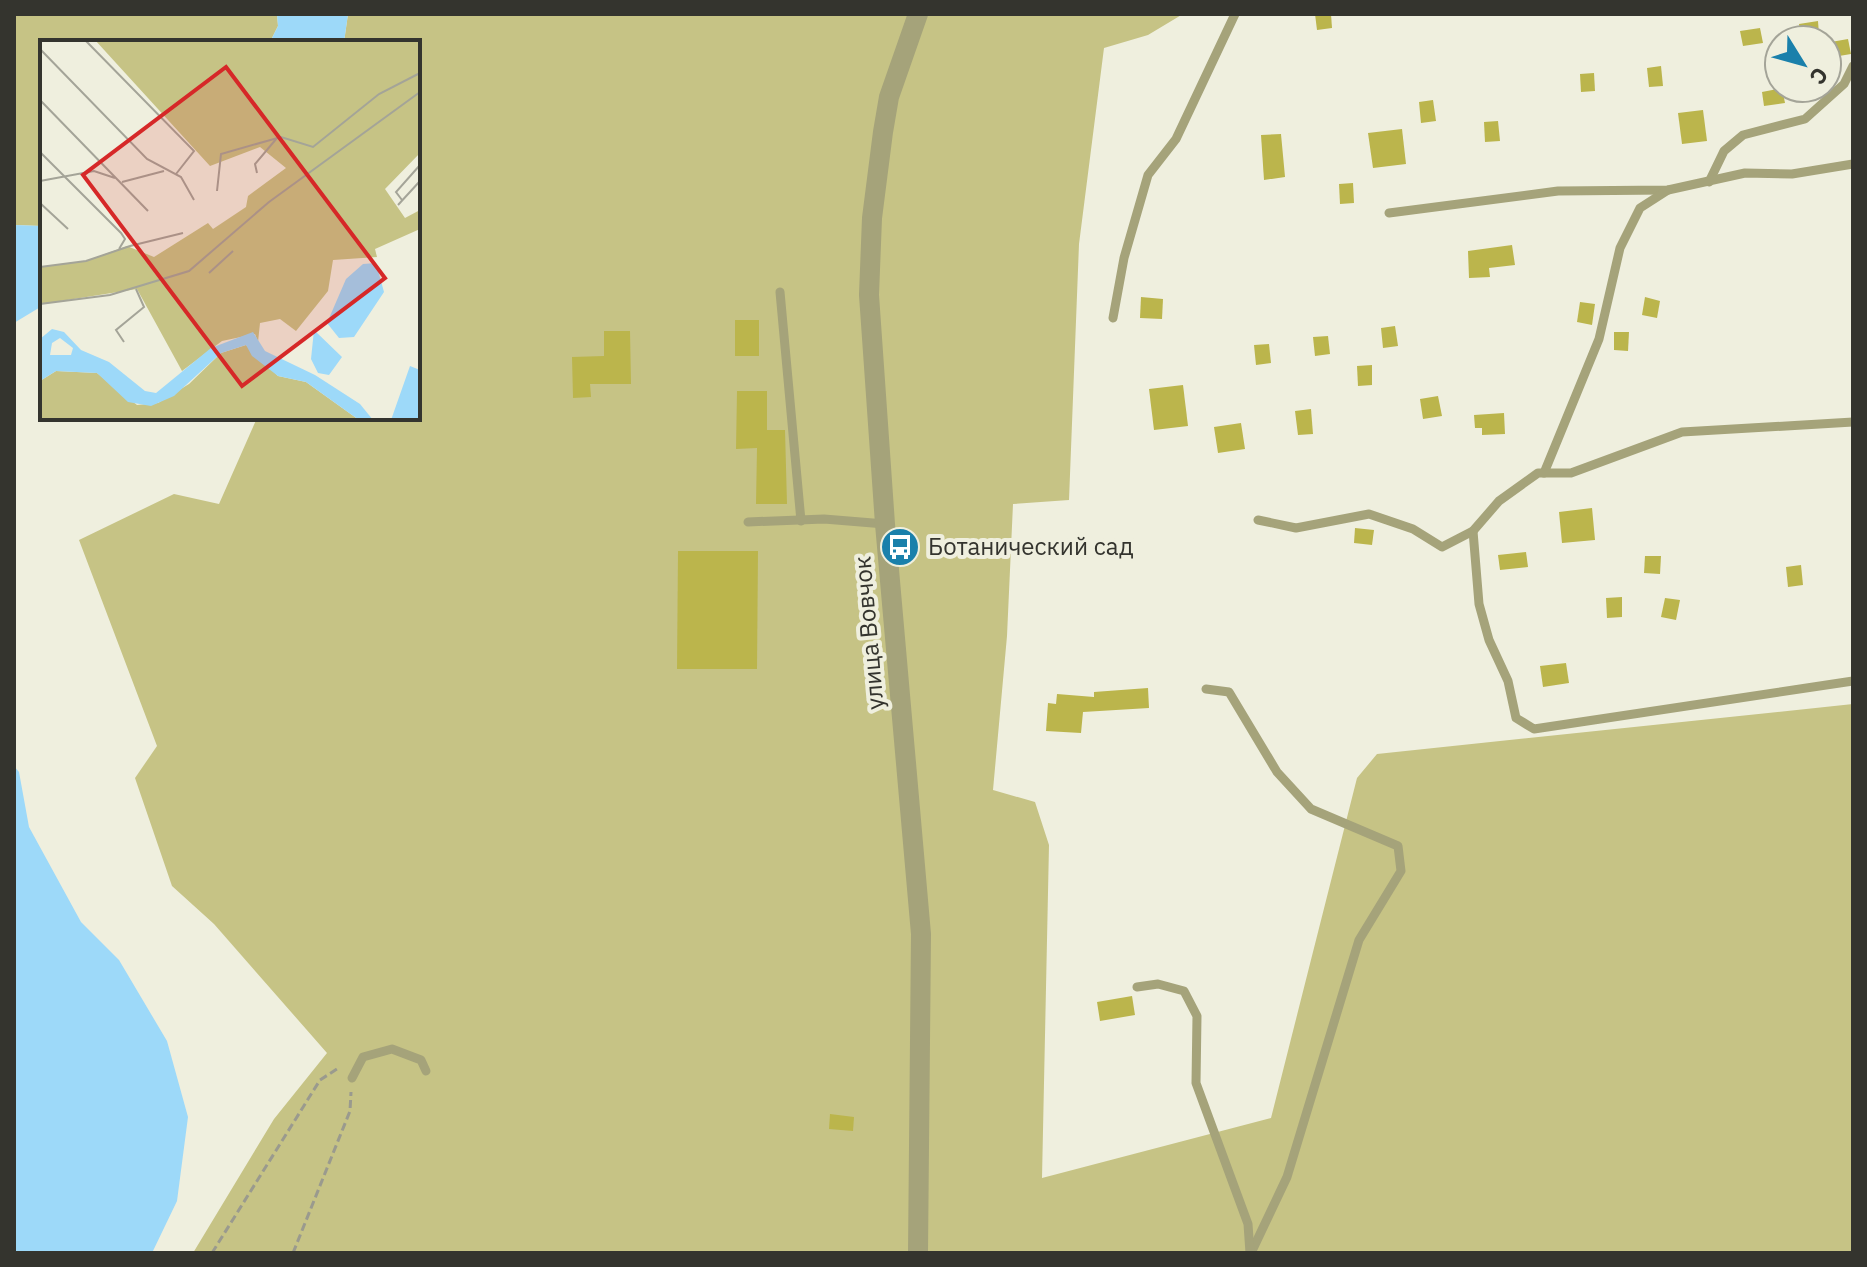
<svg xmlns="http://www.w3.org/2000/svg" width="1867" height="1267" font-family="'IBM Plex Sans',sans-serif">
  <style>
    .green { fill: #c6c385 }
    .water { fill: #9dd9f9 }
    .building { fill: #bbb54c }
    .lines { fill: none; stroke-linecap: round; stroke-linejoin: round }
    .path { stroke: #9a9a8e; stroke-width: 3; stroke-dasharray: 8 4; stroke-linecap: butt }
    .service { stroke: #a5a37a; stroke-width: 9 }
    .tertiary { stroke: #a5a37a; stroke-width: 20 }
    .labels { text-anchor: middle; stroke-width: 8; stroke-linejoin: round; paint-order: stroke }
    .poi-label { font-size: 24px; fill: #34342e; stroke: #efefde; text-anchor: start }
    .street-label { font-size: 24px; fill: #34342e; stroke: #efefde }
    .inset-road { fill: none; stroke: #a4a498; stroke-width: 2 }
    .view { fill: #d62828; fill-opacity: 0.15; stroke: #d62828; stroke-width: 4 }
    .inset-edge { fill: none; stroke: #34342e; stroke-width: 4 }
  </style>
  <rect width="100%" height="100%" fill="#efefde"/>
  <g class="green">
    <polygon points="14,14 277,14 278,26 270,42 42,42 42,226 14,225"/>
    <polygon points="348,14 1183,14 1148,35 1104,48 1079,244 1069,500 1013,504 1007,636 993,790 1035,802 1049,845 1042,1178 1271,1118 1357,778 1377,754 1853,704 1853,1253 193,1253 274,1119 327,1053 214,924 172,886 135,778 157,746 79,540 174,494 219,504 257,418 418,418 418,42 344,42"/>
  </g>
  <g class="water">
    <polygon points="277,14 348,14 344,42 270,42 278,26"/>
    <polygon points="14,225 42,226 42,306 14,323"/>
    <polygon points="14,766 19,772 29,827 81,922 119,960 167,1041 188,1117 177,1201 152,1253 14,1253"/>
  </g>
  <g class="building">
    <polygon points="1315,14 1331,14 1332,28 1317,30"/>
    <polygon points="1818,21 1819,35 1801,38 1799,24"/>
    <polygon points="1760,28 1763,43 1743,46 1740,31"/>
    <polygon points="1848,39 1851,54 1833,57 1831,42"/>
    <polygon points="1661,66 1663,86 1649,87 1647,68"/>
    <polygon points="1594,73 1595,91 1581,92 1580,74"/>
    <polygon points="1782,88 1785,103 1764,106 1762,92"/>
    <polygon points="1433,100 1436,121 1421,123 1419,102"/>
    <polygon points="1703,110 1707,141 1682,144 1678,113"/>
    <polygon points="1498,121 1500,141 1485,142 1484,122"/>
    <polygon points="1402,129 1406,164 1373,168 1368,133"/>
    <polygon points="1281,134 1285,177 1264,180 1261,135"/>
    <polygon points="1353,183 1354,203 1340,204 1339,184"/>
    <polygon points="1512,245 1515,265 1489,268 1490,277 1469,278 1468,251"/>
    <polygon points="1141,297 1163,299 1162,319 1140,318"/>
    <polygon points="1645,297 1660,301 1657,318 1642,315"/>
    <polygon points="1580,302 1595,304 1592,325 1577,322"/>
    <rect x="735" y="320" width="24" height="36"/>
    <polygon points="1395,326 1398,346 1383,348 1381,328"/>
    <polygon points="604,331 630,331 631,384 590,384 591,397 573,398 572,357 604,356"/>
    <polygon points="1614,332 1629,332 1628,351 1614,350"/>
    <polygon points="1328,336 1330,354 1315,356 1313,337"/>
    <polygon points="1269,344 1271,363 1256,365 1254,345"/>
    <polygon points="1372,365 1372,385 1358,386 1357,366"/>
    <polygon points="1183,385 1188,426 1154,430 1149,389"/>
    <polygon points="737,391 767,391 767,430 785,430 787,504 756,504 757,448 736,449"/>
    <polygon points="1438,396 1442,416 1423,419 1420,399"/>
    <polygon points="1311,409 1313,434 1298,435 1295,411"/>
    <polygon points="1504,413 1505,434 1482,435 1482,428 1475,428 1474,415"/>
    <polygon points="1241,423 1245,449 1218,453 1214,427"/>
    <polygon points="1592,508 1595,540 1562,543 1559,512"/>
    <polygon points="1355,528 1374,530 1372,545 1354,543"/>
    <polygon points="678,551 758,551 757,669 677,669"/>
    <polygon points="1526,552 1528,567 1500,570 1498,555"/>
    <polygon points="1645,556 1661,556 1660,574 1644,573"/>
    <polygon points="1801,565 1803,585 1788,587 1786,567"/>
    <polygon points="1622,597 1622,617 1607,618 1606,598"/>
    <polygon points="1665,598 1680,600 1676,620 1661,617"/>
    <polygon points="1566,663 1569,683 1543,687 1540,666"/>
    <polygon points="1148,688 1149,708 1083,712 1081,733 1046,731 1048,703 1056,704 1057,694 1094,697 1094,692"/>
    <polygon points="1132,996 1135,1015 1100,1021 1097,1002"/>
    <polygon points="830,1114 854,1117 853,1131 829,1129"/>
  </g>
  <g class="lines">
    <g class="path">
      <polyline points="212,1253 320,1080 337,1069 340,1071"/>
      <polyline points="293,1253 350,1111 351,1092"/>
    </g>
    <g class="service">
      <polyline points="1709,182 1724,151 1743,135 1805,119 1844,84 1853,66"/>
      <polyline points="1389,213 1558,191 1668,190 1745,173 1792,174 1853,164"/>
      <polyline points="780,292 801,521"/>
      <polyline points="1113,318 1124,258 1148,175 1176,139 1235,14"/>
      <polyline points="1544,473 1599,339 1620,248 1640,208 1668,190"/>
      <polyline points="1258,520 1296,528 1369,514 1413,529 1442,547 1473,531 1499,501 1538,473 1571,473 1682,432 1853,422"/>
      <polyline points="748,522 824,519 885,524"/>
      <polyline points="1473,531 1479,604 1489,640 1508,681 1516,718 1534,729 1853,681"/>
      <polyline points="1206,689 1229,692 1277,772 1311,809 1398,846 1401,871 1359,940 1287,1177 1251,1253"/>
      <polyline points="1137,987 1158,984 1184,991 1197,1016 1196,1083 1248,1224 1250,1253"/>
      <polyline points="352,1078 363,1057 392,1049 421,1060 426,1071"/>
    </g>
    <polyline class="tertiary" points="918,1253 921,934 885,524 869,295 872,218 883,132 889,97 918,14"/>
  </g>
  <defs>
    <g id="bus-disc" transform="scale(2)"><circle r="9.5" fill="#1a80ab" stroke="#efefde"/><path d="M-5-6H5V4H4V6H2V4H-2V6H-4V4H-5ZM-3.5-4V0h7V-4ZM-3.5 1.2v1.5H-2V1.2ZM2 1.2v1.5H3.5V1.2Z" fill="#fff"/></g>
  </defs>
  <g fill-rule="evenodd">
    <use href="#bus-disc" x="900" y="547"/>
  </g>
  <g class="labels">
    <g class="poi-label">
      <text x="928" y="555">Ботанический сад</text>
    </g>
    <g class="street-label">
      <text transform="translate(869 633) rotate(-95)" y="8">улица Вовчок</text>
    </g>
  </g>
  <g transform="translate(40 40)">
    <rect width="380" height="380" fill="#efefde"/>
    <path d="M55,0h325v113l-35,36 20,29 15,-8v19l-45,20 2,8 -44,3 -5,31 -32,40 -16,-12 -20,4 -2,19 -3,-8 -33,7 -40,30 -45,-82 -95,15 -2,-37 46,-6 41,-15 27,11 54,-34 5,6 33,-22 2,-11 38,-28 -26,-21 -50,19zM206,305l32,31 28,6 53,38h-319v-39l16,-10 41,2 40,32 21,-2 31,-19 32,-31z" fill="#c6c385"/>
    <path d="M336,223l8,29 -30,45 -15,1 -12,-15 19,-44 17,-15zM12,289l12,3 17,18 28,12 36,29 11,2 55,-45 42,-16 12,19 50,24 45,29 13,16h-14l-53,-38 -28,-6 -26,-20 -6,-11 -25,8 -47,43 -23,10 -23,-4 -31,-29 -41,-2 -16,10v-42zM20,298l13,10 -2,7h-21l2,-12zM274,290l28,27 -13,18 -11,-2 -7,-14zM370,326l10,4v50h-29z" fill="#9dd9f9" fill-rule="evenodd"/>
    <path class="inset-road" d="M45,0l109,111 -18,23M0,9l107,110 34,18 13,23M0,60l108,111M0,112l81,81 4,6 -6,10M217,133l-2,-9 22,-26M0,141l54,-10 21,7M82,142l42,-11M177,151l4,-37 60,-17 32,10 66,-53 41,-21M362,160l-6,-8 24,-27M0,163l28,26M358,165l22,-24M90,206l53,-13M0,227l46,-6 44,-15M169,233l24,-22M0,264l70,-9 79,-24 80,-69 151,-110M84,302l-8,-12 28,-23 -8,-18"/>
    <path class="view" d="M186,27l159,211 -143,108 -159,-211z"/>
    <rect width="380" height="380" class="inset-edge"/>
  </g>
  <rect width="1867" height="1267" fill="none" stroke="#34342e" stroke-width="32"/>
  <g transform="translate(1803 64) rotate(127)"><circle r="38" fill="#efefde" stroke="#a4a498" stroke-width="2"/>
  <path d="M0-6L14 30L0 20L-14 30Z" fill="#1a80ab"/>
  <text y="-12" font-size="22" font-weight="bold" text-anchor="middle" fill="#34342e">С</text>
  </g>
</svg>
